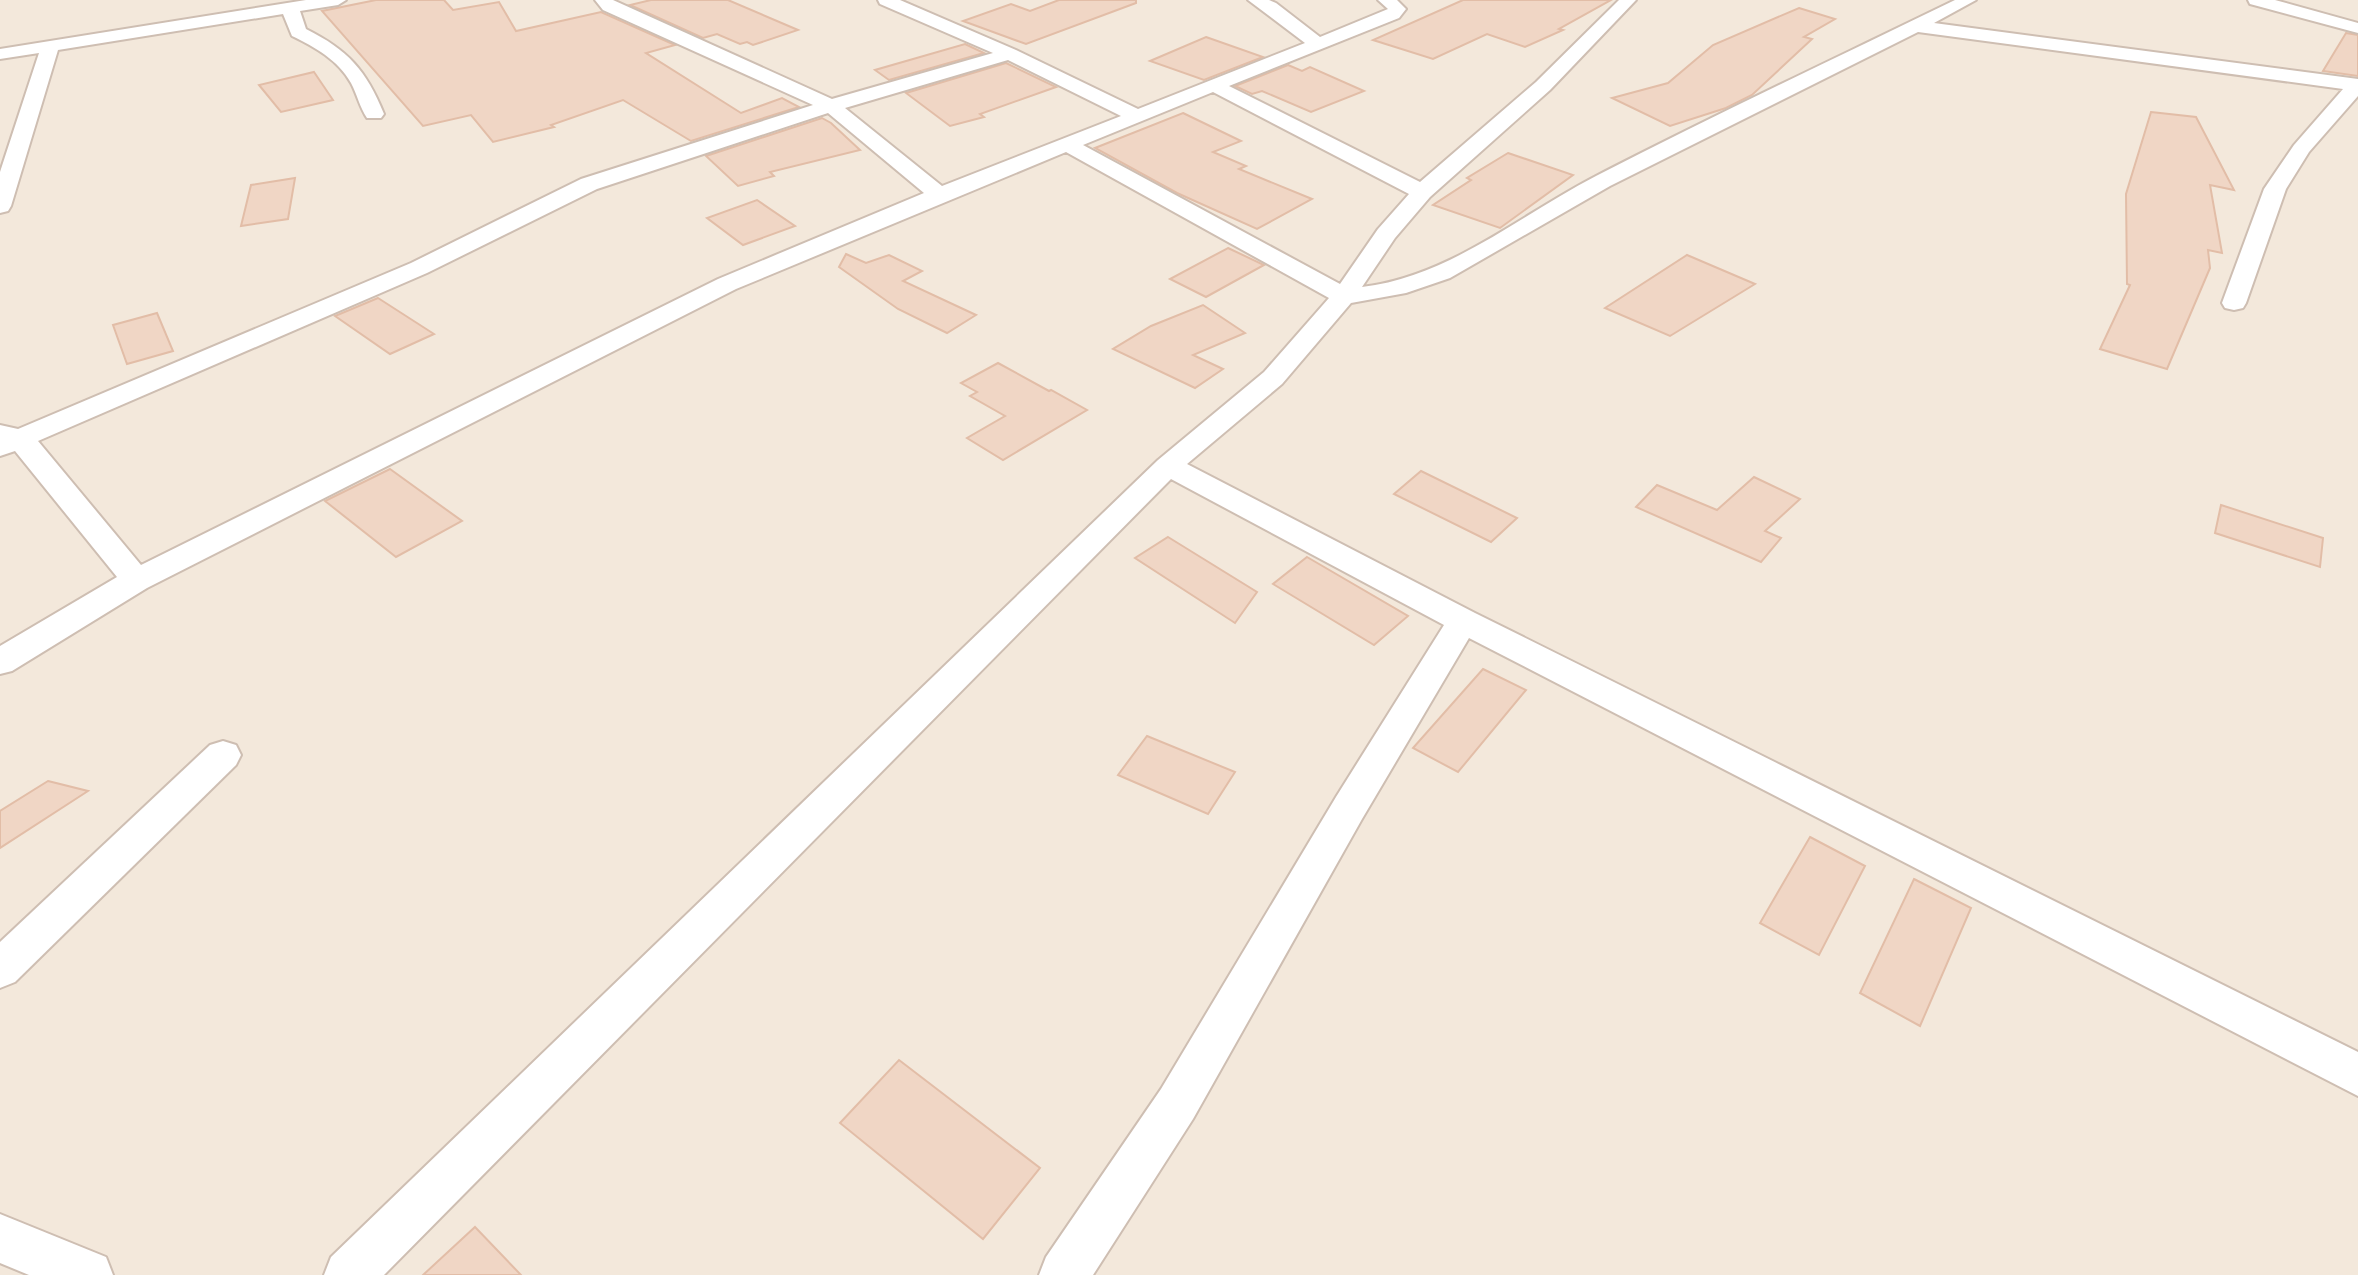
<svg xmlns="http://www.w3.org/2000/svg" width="2358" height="1275" font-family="'Alegreya Sans',sans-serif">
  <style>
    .residential { fill: #f3e8db }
    .building { fill: #f0d6c5; stroke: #e2bda7; stroke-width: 2 }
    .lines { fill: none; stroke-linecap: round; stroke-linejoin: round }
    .street-casing { stroke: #cebeb2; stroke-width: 4 }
    .street { fill: #fff; fill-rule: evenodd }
  </style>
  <rect width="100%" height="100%" fill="#fcf6ed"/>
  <rect class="residential" x="0" y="0" width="2358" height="1275"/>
  <g class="building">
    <polygon points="376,0 444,0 453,10 499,2 516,31 601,12 675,45 646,53 741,113 782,98 799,107 691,141 623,100 551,125 554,127 493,142 471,115 423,126 322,11"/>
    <polygon points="651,0 728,0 798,30 753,45 747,42 740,44 717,34 703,38 630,5"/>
    <polygon points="1059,0 1136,0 1136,3 1026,44 963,21 1011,4 1030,11"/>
    <polygon points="1463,0 1611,0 1559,29 1563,30 1525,47 1487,34 1433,59 1373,40"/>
    <polygon points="1799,8 1835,19 1804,37 1812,39 1752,95 1726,108 1670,126 1612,98 1668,83 1713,45"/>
    <polygon points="2346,33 2358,35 2358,76 2323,71"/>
    <polygon points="1206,37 1263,57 1204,80 1150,61"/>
    <polygon points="965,44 984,53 889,80 875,70"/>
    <polygon points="1006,63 1056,87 980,114 984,117 950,126 906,93"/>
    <polygon points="1288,65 1302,71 1310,67 1364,91 1311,112 1262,91 1252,94 1235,86"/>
    <polygon points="314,72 333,100 281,112 259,85"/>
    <polygon points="2151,112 2196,117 2234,190 2210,185 2222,253 2208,250 2210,268 2167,369 2100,349 2130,285 2127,284 2126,194"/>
    <polygon points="1183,113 1241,141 1213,152 1246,166 1239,169 1312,199 1257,229 1177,193 1095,148"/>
    <polygon points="822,118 831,123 860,150 770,172 774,176 738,186 706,156"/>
    <polygon points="1508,153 1573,175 1500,228 1433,205 1471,180 1467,178"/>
    <polygon points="295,178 288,219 241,226 251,185"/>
    <polygon points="757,200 795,226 743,245 707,218"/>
    <polygon points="1228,248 1264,265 1206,297 1170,279"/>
    <polygon points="846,254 866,263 889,255 922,271 903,281 976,315 947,333 898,309 839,267"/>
    <polygon points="1687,255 1755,284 1670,336 1605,308"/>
    <polygon points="378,298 434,334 390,354 335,316"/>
    <polygon points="1203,305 1245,333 1193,355 1223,369 1195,388 1113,349 1151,326"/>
    <polygon points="157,313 173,351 127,364 113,325"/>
    <polygon points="998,363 1049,391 1051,390 1087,410 1003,460 967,438 1005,416 970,396 977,392 961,383"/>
    <polygon points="390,469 462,521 396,557 325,501"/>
    <polygon points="1421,471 1517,518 1491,542 1394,494"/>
    <polygon points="1754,477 1800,499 1765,531 1781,538 1761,562 1636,507 1657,485 1717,510"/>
    <polygon points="2221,505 2323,538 2320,567 2215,533"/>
    <polygon points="1168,537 1257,592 1235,623 1135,558"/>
    <polygon points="1307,557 1408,616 1374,645 1273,584"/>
    <polygon points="1483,669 1526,690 1458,772 1413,748"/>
    <polygon points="1147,736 1235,772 1208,814 1118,775"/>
    <polygon points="48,781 88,791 0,848 0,811"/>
    <polygon points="1810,837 1865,866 1819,955 1760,923"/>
    <polygon points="1914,879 1971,908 1920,1026 1860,993"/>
    <polygon points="899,1060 1040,1168 983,1239 840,1123"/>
    <polygon points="475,1227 521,1275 423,1275"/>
  </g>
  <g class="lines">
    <g class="street-casing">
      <g id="street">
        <path d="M306,0h40l-8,5 -38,6 6,18c42,21 60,41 78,85l-3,4h-14c-7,-10 -10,-24 -16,-35 -13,-23 -36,-36 -59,-47l-9,-22 -225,36 -47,156 -3,5 -8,2v-41l39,-119 -39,6v-10z"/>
        <path d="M595,0h18l219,99 161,-46 -113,-49 -2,-4h22l116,50 122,59 167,-66 -57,-43h21l7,3 44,34 68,-28 -10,-9h19l9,9 -7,9 -170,68 191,96 116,-100 83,-82h17l-86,90 -120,107 -35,41 -33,49c87,-10 158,-72 234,-111 118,-61 240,-118 359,-176h21l-42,23 424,56v17l-49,56 -23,37 -40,114 -3,5 -9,2 -9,-2 -3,-5 42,-114 30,-44 49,-56 -425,-57 -308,154 -160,92 -44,15 -55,10 -69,81 -95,80 288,149 883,439v44l-889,-458 -107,181 -169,300 -100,156h-54l7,-18 115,-168 175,-292 108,-172 -273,-146 -787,796h-60l7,-18 827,-797 106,-88 65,-74 -263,-146 -330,137 -589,299 -135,83 -12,3v-28l117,-69 -102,-126 -15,5v-31l18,4 393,-166 170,-84 232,-74 -210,-95zM1008,60l113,56 -179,70 -97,-78zM1213,92l196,102 -31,35 -38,55 -257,-139zM828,113l96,80 -206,86 -577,286 -103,-124 389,-168 170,-84z"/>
        <polygon points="2248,0 2275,0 2358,23 2358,33 2250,4"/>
        <polygon points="223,741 236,745 241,755 236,765 15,982 0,988 0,942 210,745"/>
        <polygon points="0,1214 106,1257 113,1275 29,1275 0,1263"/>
      </g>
    </g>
    <use href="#street" class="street"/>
  </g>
</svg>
